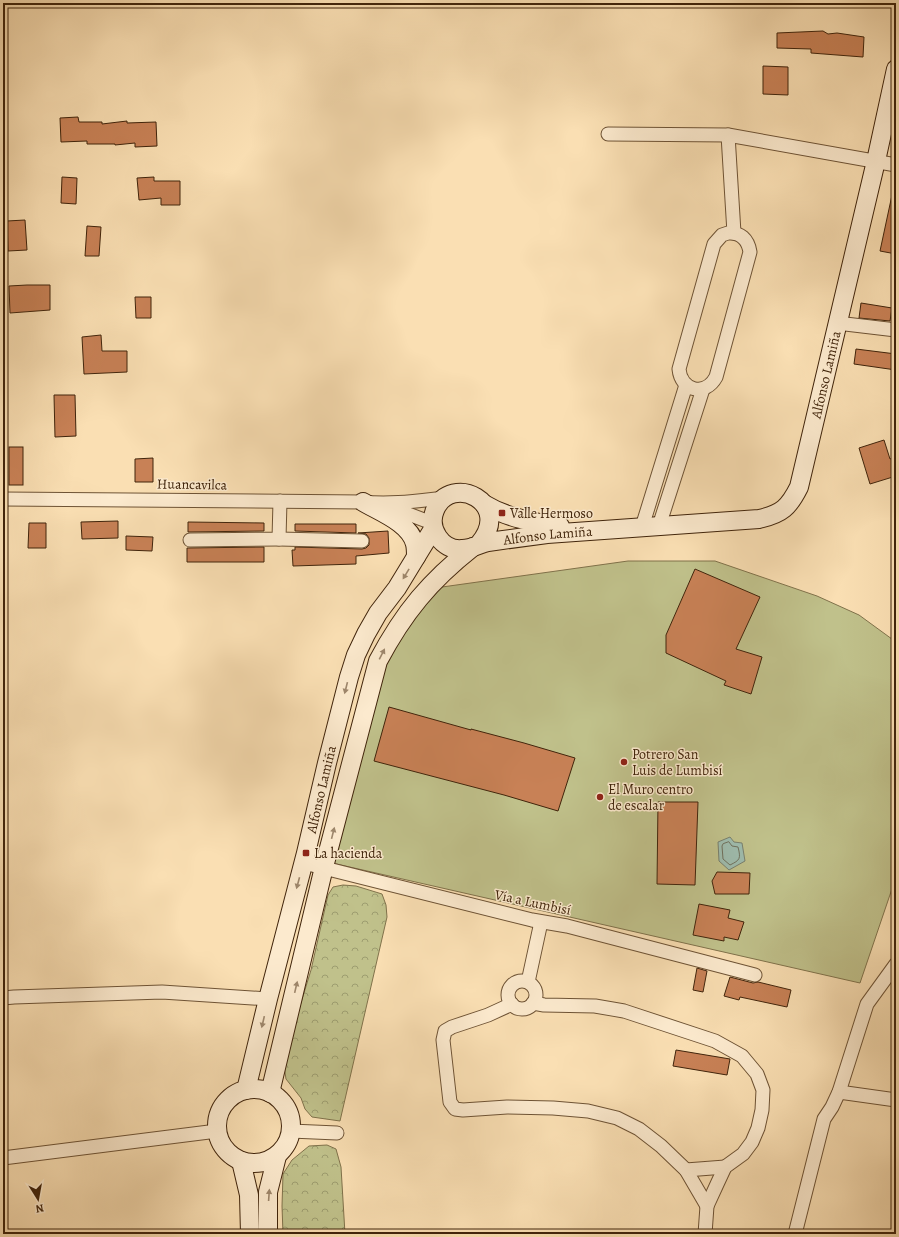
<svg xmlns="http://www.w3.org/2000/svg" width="899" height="1237" font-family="Alegreya,serif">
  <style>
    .park { fill: url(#park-crowns); stroke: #80724b }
    .pitch { fill: #c0c18b; stroke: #80724b }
    .water { fill: #9ebcae; stroke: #787f6d }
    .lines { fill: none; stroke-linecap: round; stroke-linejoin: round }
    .shore { stroke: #6f705c; stroke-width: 1 }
    .building { fill: #c88156; stroke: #40240b }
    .street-casing { stroke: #6e5335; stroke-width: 15 }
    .secondary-casing { stroke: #40240b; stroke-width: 20 }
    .street { stroke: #fceace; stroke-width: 13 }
    .secondary { stroke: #fceace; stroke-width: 18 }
    .oneway { fill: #9e876c }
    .poi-dot { fill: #8f2418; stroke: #fceace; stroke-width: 1.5 }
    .labels { text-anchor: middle; stroke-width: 3; stroke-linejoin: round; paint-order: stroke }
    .street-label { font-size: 14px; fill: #40240b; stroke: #fceace }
    .poi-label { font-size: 14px; fill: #40240b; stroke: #fceace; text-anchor: start }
  </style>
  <defs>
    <pattern id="park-crowns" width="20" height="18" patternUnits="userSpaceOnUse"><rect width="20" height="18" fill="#c0c18b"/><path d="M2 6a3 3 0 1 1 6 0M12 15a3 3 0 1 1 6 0" fill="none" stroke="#9d9d70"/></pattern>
  </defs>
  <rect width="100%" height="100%" fill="#fadfb3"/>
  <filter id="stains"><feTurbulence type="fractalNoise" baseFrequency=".005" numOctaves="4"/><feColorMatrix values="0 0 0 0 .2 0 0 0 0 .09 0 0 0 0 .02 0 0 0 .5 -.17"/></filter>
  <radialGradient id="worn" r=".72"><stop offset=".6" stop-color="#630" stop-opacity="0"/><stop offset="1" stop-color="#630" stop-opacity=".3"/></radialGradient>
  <g class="park">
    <polygon points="343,885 356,886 382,894 386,905 387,917 340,1121 312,1117 305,1109 301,1098 286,1079 284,1066 293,1029 311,970 328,895 333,887"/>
    <polygon points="327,1145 336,1149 341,1167 345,1234 283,1234 282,1206 283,1174 292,1160 309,1146"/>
  </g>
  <polygon class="pitch" points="628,561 715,561 817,596 859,615 896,642 896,877 860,983 332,863 378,661 435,588"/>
  <polygon class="water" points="730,837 734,842 742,843 745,861 729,870 719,861 718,842"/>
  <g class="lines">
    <path class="shore" d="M729,842l3,4 6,1c3,12 2,13 -8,18l-7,-6 -1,-13 1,-2z"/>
  </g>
  <g class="building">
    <polygon points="823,31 828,34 837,33 864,37 863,57 811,53 811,49 777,48 777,33"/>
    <polygon points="763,66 788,67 788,95 763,94"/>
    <polygon points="78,117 79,122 102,122 102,124 127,121 127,123 156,122 157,146 135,147 135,143 115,145 115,144 87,144 87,141 61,142 60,118"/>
    <polygon points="62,177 77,178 76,204 61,203"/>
    <polygon points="154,177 154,181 180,181 180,205 161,205 161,198 139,200 137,178"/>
    <polygon points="892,195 896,195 896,254 880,251"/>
    <polygon points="25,220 27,250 8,251 7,221"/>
    <polygon points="87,226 101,227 99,256 85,256"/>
    <polygon points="27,285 50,285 50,310 10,313 9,286"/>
    <polygon points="135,297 151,297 151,318 136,318"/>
    <polygon points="861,303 892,308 890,321 859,318"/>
    <polygon points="101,335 102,351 127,351 127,372 84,374 82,337"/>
    <polygon points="856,349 896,354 896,370 854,364"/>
    <polygon points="54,395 75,395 76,436 55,437"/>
    <polygon points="884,440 890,459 896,457 896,476 870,484 859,448"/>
    <rect x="9" y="447" width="14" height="38"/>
    <polygon points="153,458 153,482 135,482 135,459"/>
    <polygon points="118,521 118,538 82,539 81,522"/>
    <polygon points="188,522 264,523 264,531 188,532"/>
    <polygon points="29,523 46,523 46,548 28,548"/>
    <polygon points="295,524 356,524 356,533 295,531"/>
    <polygon points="388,531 389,553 356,556 356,564 293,566 292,550 295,550 295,547 362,549 366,548 369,545 369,538 366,534 358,533"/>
    <polygon points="126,536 153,537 152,551 126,550"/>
    <polygon points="264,547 264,562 187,562 187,548"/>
    <polygon points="695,569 760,597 736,649 762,657 751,694 724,685 726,681 666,653 666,635"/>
    <polygon points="389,707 471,730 471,729 524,743 575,758 558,811 504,795 374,761"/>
    <polygon points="658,802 698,802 695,885 657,884"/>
    <polygon points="717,872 750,873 749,894 715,894 712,881"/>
    <polygon points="699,904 730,910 728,918 744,922 738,940 724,937 724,941 693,935"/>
    <polygon points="697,968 707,971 703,992 693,990"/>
    <polygon points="730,977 753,983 758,982 791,990 787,1007 740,997 739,1000 724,996"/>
    <polygon points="676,1050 730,1059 727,1075 673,1066"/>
  </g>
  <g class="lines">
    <g class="street-casing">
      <g id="street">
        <polyline points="608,134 728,135 896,165"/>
        <polyline points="728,135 734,233"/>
        <path d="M728,233c12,-1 20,6 22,19l-34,125c-11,20 -35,14 -37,-8l35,-125 8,-9z"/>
        <polyline points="837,323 896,330"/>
        <path d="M3,499l360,3c27,3 54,-1 81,-4"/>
        <polyline points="387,506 432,523"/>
        <polyline points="659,526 703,389"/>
        <polyline points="642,527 686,385"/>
        <polyline points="279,539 362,541"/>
        <polyline points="190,540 279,539 280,501"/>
        <polyline points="304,863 532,920 567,926 755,975"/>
        <circle cx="522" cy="995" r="14"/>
        <polyline points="528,982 541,922"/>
        <polyline points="3,998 14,997 162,992 268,999"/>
        <polyline points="533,1003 544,1005 595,1006 624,1011 715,1041 742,1056 757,1074 763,1090 762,1110 758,1128 752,1142 743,1154 725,1167 718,1182 707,1206 705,1234"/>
        <polyline points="512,1004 488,1015 452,1027 445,1031 443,1040 450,1102 455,1109 463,1110 507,1107 553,1108 588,1111 617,1118 639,1129 661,1146 686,1170 707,1206"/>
        <polyline points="839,1092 896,1100"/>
        <polyline points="291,1131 337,1133"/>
        <polyline points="3,1158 217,1131"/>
        <polyline points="686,1170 725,1167"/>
        <polyline points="795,1234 824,1119 832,1107 839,1092 867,1004 896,964"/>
      </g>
    </g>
    <g class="secondary-casing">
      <g id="secondary">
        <path d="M363,502c17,10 47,21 52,42 1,4 1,8 1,13"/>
        <path d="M484,504c23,14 50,19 76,22"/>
        <path id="s1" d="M479,544c35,-41 -28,-72 -44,-34 -8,18 7,41 27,39 10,0 17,-5 26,-7l59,-8 212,-15c23,-5 30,-12 40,-32l77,-326 20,-92"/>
        <circle cx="254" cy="1126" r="37"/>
        <path id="s2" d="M246,1090l22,-91 38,-146 21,-90 22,-86 7,-22 10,-21 12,-21 19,-25 36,-59"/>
        <path d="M270,1093l54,-226 54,-206c26,-49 52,-80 95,-114"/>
        <polyline points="241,1161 249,1195 250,1234"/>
        <polyline points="268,1234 268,1192 277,1156"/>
      </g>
    </g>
    <use href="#street" class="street"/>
    <use href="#secondary" class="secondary"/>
  </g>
  <defs><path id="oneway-solid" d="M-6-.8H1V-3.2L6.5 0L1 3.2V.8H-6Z"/></defs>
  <g class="oneway">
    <use href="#oneway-solid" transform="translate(406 574) rotate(121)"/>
    <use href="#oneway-solid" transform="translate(382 654) rotate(-63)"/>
    <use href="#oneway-solid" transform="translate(346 688) rotate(104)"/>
    <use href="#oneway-solid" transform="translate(333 833) rotate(-76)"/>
    <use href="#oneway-solid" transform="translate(298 883) rotate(105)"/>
    <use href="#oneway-solid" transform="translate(296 987) rotate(-77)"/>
    <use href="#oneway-solid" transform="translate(263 1022) rotate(103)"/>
    <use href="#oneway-solid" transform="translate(269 1195) rotate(-86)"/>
  </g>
  <g class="poi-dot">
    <rect x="498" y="509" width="8" height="8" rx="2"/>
    <circle cx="624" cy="762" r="4"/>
    <circle cx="600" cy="797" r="4"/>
    <rect x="302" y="849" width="8" height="8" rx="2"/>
  </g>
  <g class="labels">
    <g class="street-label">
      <text dy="5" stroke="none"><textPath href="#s1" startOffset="628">Alfonso Lamiña</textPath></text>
      <text transform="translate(192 484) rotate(1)" y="5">Huancavilca</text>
      <text dy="5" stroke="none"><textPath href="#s1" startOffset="247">Alfonso Lamiña</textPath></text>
      <text dy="5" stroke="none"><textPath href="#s2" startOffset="310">Alfonso Lamiña</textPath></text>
      <text transform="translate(533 902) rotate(12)" y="5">Vía a Lumbisí</text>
    </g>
    <g class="poi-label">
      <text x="510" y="518">Valle Hermoso</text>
      <text x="632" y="759">Potrero San<tspan x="632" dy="16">Luis de Lumbisí</tspan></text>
      <text x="608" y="794">El Muro centro<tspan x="608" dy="16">de escalar</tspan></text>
      <text x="314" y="858">La hacienda</text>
    </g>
  </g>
  <rect width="899" height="1237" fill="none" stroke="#fadfb3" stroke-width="16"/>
  <rect x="4" y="4" width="891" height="1229" fill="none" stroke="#40240b" stroke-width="2"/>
  <rect x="8" y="8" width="883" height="1221" fill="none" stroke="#40240b"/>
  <g transform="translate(38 1199) rotate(169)" stroke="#fceace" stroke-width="3" paint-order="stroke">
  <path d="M0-3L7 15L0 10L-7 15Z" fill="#40240b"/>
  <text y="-6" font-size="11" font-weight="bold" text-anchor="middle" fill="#40240b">N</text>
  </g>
  <rect width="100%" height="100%" filter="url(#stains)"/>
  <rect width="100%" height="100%" fill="url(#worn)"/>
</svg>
